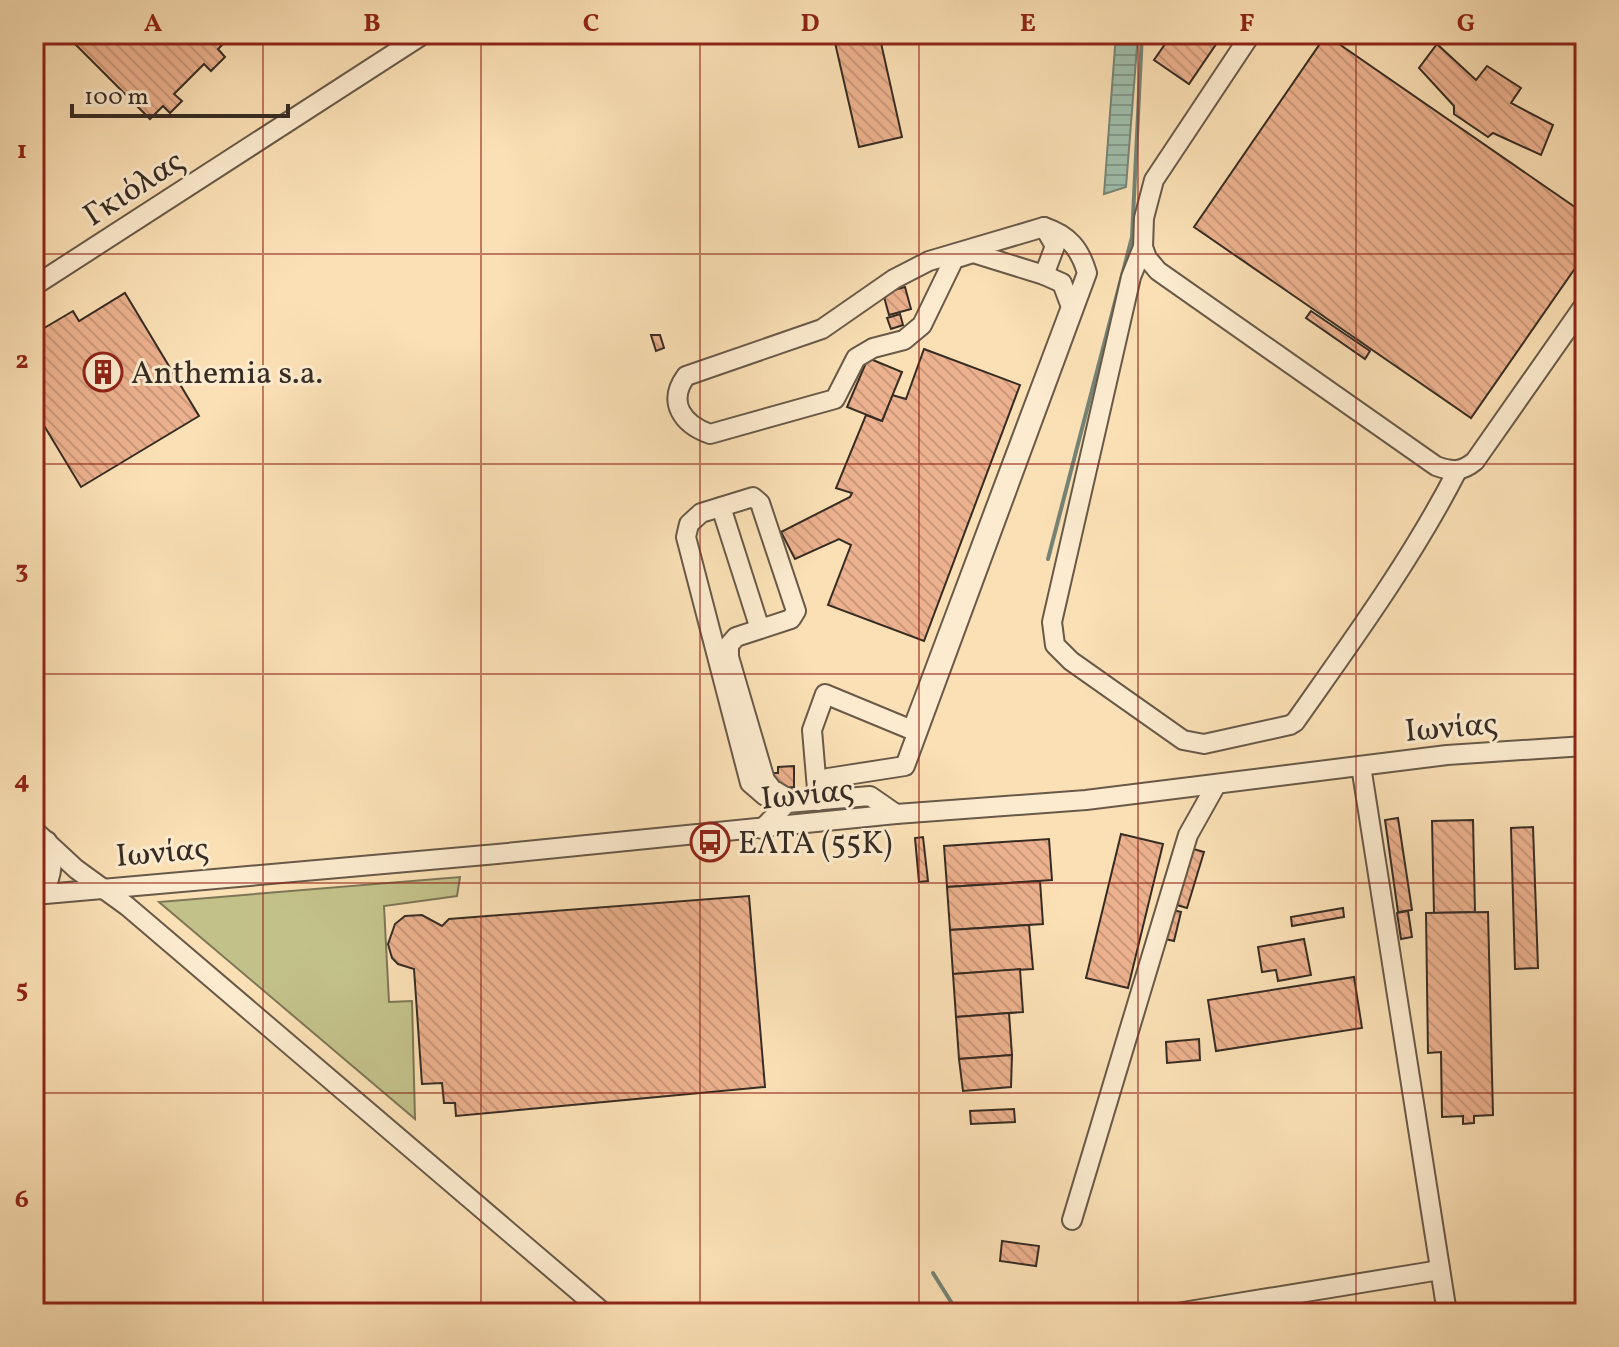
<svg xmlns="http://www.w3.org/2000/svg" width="1619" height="1347" font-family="Vollkorn,serif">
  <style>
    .grass { fill: #c3c18a; stroke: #7d7656; stroke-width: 2 }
    .water { fill: url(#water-rules); stroke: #758375; stroke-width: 2 }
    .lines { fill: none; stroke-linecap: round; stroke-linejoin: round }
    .stream { stroke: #758375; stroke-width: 4 }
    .building { fill: url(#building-back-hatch); stroke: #372c23; stroke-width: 2 }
    .minor-casing { stroke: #685948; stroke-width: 22 }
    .minor { stroke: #fcebcf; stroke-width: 18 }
    .grid { fill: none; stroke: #8f2418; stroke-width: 2; stroke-opacity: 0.55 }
    .labels { text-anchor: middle; stroke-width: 6; stroke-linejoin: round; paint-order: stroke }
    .street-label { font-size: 32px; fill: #372c23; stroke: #fcebcf }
    .poi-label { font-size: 32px; fill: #372c23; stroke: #fcebcf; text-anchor: start }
    .neatline { fill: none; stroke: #8f2418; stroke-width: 3 }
    .grid-label { font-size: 26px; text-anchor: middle; font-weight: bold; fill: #8f2418 }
  </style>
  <defs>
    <pattern id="water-rules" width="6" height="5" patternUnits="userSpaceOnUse" patternTransform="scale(2)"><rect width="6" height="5" fill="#9fbdab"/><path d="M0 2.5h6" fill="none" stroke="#829a8b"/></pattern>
    <pattern id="building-back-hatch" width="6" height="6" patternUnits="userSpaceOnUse" patternTransform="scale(2)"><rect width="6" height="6" fill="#ecb18e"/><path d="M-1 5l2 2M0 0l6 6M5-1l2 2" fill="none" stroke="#cb987a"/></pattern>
  </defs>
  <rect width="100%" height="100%" fill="#fbe0b5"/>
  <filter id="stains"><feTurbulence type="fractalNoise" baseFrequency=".0025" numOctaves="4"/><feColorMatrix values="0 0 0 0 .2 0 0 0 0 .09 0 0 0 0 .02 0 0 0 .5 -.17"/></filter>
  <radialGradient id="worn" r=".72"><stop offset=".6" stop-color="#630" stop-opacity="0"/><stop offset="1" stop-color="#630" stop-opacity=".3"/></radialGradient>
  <polygon class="grass" points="460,877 457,896 384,906 389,1002 412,1001 415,1119 159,902"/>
  <polygon class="water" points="1116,34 1138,34 1126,187 1104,194"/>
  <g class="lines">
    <g class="stream">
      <polyline points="1048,559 1132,237 1142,34"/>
      <polyline points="933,1273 958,1313"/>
    </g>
  </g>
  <g class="building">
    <polygon points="65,34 223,34 228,39 218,49 225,57 211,71 204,64 174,94 182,101 170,113 163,106 150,119"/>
    <polygon points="833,34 879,34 902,137 859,147"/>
    <polygon points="1172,34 1223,34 1189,84 1154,60"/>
    <polygon points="1326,35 1585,214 1585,254 1471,418 1194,227"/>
    <polygon points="1437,44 1476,80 1487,66 1521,88 1511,103 1553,125 1541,155 1493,133 1488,137 1454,114 1454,106 1419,68"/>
    <polygon points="905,287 911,309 889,315 883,293"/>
    <polygon points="125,293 199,416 81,487 34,409 34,334 73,311 79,321"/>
    <polygon points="1311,311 1370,351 1365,359 1306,318"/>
    <polygon points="900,314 903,325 891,329 887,318"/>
    <polygon points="651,335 660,335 664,348 656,351"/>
    <polygon points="924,349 1020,385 924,641 828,605 851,545 839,539 795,559 781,532 850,497 852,493 836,488 866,415 882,421 892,395 906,399"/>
    <polygon points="868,358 902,372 882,421 847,407"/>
    <polygon points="794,766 794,787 772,788 772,773 778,773 778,767"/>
    <polygon points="1398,818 1412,910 1398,912 1385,820"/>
    <polygon points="1473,820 1475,912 1434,913 1432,821"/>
    <polygon points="1533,827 1538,968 1515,969 1511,828"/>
    <polygon points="1121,834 1163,844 1128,988 1086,978"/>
    <polygon points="923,837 928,881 919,882 915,838"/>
    <polygon points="1049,839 1052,880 947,887 944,846"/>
    <polygon points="1186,847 1204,852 1187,908 1170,903"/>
    <polygon points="1040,881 1043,924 950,930 947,887"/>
    <polygon points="749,896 765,1087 456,1116 455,1103 444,1103 442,1083 422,1084 414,969 398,964 392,958 388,944 395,924 405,916 422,915 442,926 449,919"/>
    <polygon points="1343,908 1344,917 1292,926 1291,917"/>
    <polygon points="1169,909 1181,912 1174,941 1161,938"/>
    <polygon points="1408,911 1412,937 1401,939 1397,913"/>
    <polygon points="1488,912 1493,1115 1474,1116 1474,1123 1463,1124 1463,1116 1442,1117 1441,1052 1428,1053 1426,913"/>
    <polygon points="1029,925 1033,969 953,974 950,930"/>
    <polygon points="1304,939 1311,975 1278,981 1276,970 1262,972 1258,947"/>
    <polygon points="1581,958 1585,958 1585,1191 1580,1191"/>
    <polygon points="1020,969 1023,1012 956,1017 953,974"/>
    <polygon points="1354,977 1362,1028 1216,1051 1208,1000"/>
    <polygon points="1009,1013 1012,1055 959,1059 956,1017"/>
    <polygon points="1199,1039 1200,1060 1167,1063 1166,1042"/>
    <polygon points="1012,1055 1011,1087 963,1091 959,1059"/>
    <polygon points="1014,1109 1015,1122 971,1124 970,1111"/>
    <polygon points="1002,1241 1039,1246 1036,1266 1000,1261"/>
    <polygon points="1396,1304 1398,1313 1364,1313 1363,1309"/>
  </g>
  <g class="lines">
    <g class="minor-casing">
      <g id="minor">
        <path d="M1251,34l-97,146 -10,38 -1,29 4,11 11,13 278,195c16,6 26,6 39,-5l110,-157"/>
        <polyline points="1044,227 1055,246 1044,275"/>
        <path d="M1143,247l-12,30 -79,345 3,23 16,16 112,79 21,4 86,-19 5,-3c57,-81 117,-163 162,-251"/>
        <polyline points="34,286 424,34"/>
        <polyline points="721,507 760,629"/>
        <polyline points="1361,766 1447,1313"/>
        <path d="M817,794l11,-16 77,-12 182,-493c-7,-24 -18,-38 -43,-46l-115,34 -35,18 -72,50 -136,47c-19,26 -4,48 24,58l125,-35 21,-41 17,-10 31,-8 18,-15 32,-66 19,-6 71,22 18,8 9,24 -159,423 -87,-36 -13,36 6,71"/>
        <polyline points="787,798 765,796 750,783 686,537 689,524 701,513 753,497 760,503 796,611 791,619 736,637 729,645 729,657 765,780 772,789 787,798 787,803"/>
        <polyline points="762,829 787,803 870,796 896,814"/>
        <polyline points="34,830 76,869 127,906 604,1313"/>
        <path d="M43,893c10,-19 11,-32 4,-52"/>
        <polyline points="34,895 497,854 896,814 1086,800 1447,755 1585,746"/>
        <polyline points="1072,1220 1188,835 1216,785"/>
        <polyline points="1177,1313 1440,1270"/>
      </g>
    </g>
    <use href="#minor" class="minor"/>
  </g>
  <path class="grid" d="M263,34v1279M481,34v1279M700,34v1279M919,34v1279M1138,34v1279M1356,34v1279M34,254h1551M34,464h1551M34,674h1551M34,883h1551M34,1093h1551"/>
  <defs>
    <g id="building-ring" transform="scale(2)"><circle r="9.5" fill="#fcebcf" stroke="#8f2418" stroke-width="1.5"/><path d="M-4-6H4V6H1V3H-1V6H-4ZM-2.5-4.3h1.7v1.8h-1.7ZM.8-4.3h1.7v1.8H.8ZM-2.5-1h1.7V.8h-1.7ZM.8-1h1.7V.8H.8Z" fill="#8f2418"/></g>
    <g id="bus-ring" transform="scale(2)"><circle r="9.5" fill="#fcebcf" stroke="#8f2418" stroke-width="1.5"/><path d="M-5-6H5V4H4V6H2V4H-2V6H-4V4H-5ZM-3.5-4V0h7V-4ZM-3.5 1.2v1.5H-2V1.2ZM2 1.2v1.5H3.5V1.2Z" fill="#8f2418"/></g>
  </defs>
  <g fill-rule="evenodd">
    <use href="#building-ring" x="103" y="372"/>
    <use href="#bus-ring" x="710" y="842"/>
  </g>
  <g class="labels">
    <g class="street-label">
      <text transform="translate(133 187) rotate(-33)" y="11">Γκιόλας</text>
      <text transform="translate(1451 726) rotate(-5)" y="11">Ιωνίας</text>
      <text transform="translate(807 793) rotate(-6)" y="11">Ιωνίας</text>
      <text transform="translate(162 851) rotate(-5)" y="11">Ιωνίας</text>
    </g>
    <g class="poi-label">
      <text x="131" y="383">Anthemia s.a.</text>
      <text x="738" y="853">ΕΛΤΑ (55Κ)</text>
    </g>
  </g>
  <rect width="1619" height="1347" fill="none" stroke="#fbe0b5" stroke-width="88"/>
  <path d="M72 104v12h216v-12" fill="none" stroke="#372c23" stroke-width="4"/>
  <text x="84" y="104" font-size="24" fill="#372c23" stroke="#fcebcf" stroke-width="6" paint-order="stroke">100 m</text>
  <rect x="44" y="44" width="1531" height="1259" class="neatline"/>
  <g class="grid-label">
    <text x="153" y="31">A</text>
    <text x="372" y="31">B</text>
    <text x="591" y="31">C</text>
    <text x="810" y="31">D</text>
    <text x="1028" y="31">E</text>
    <text x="1247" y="31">F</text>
    <text x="1466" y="31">G</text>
    <text x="22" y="158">1</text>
    <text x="22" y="368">2</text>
    <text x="22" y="578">3</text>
    <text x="22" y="788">4</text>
    <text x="22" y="997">5</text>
    <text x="22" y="1207">6</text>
  </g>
  <rect width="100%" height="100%" filter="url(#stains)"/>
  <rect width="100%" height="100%" fill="url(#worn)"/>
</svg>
